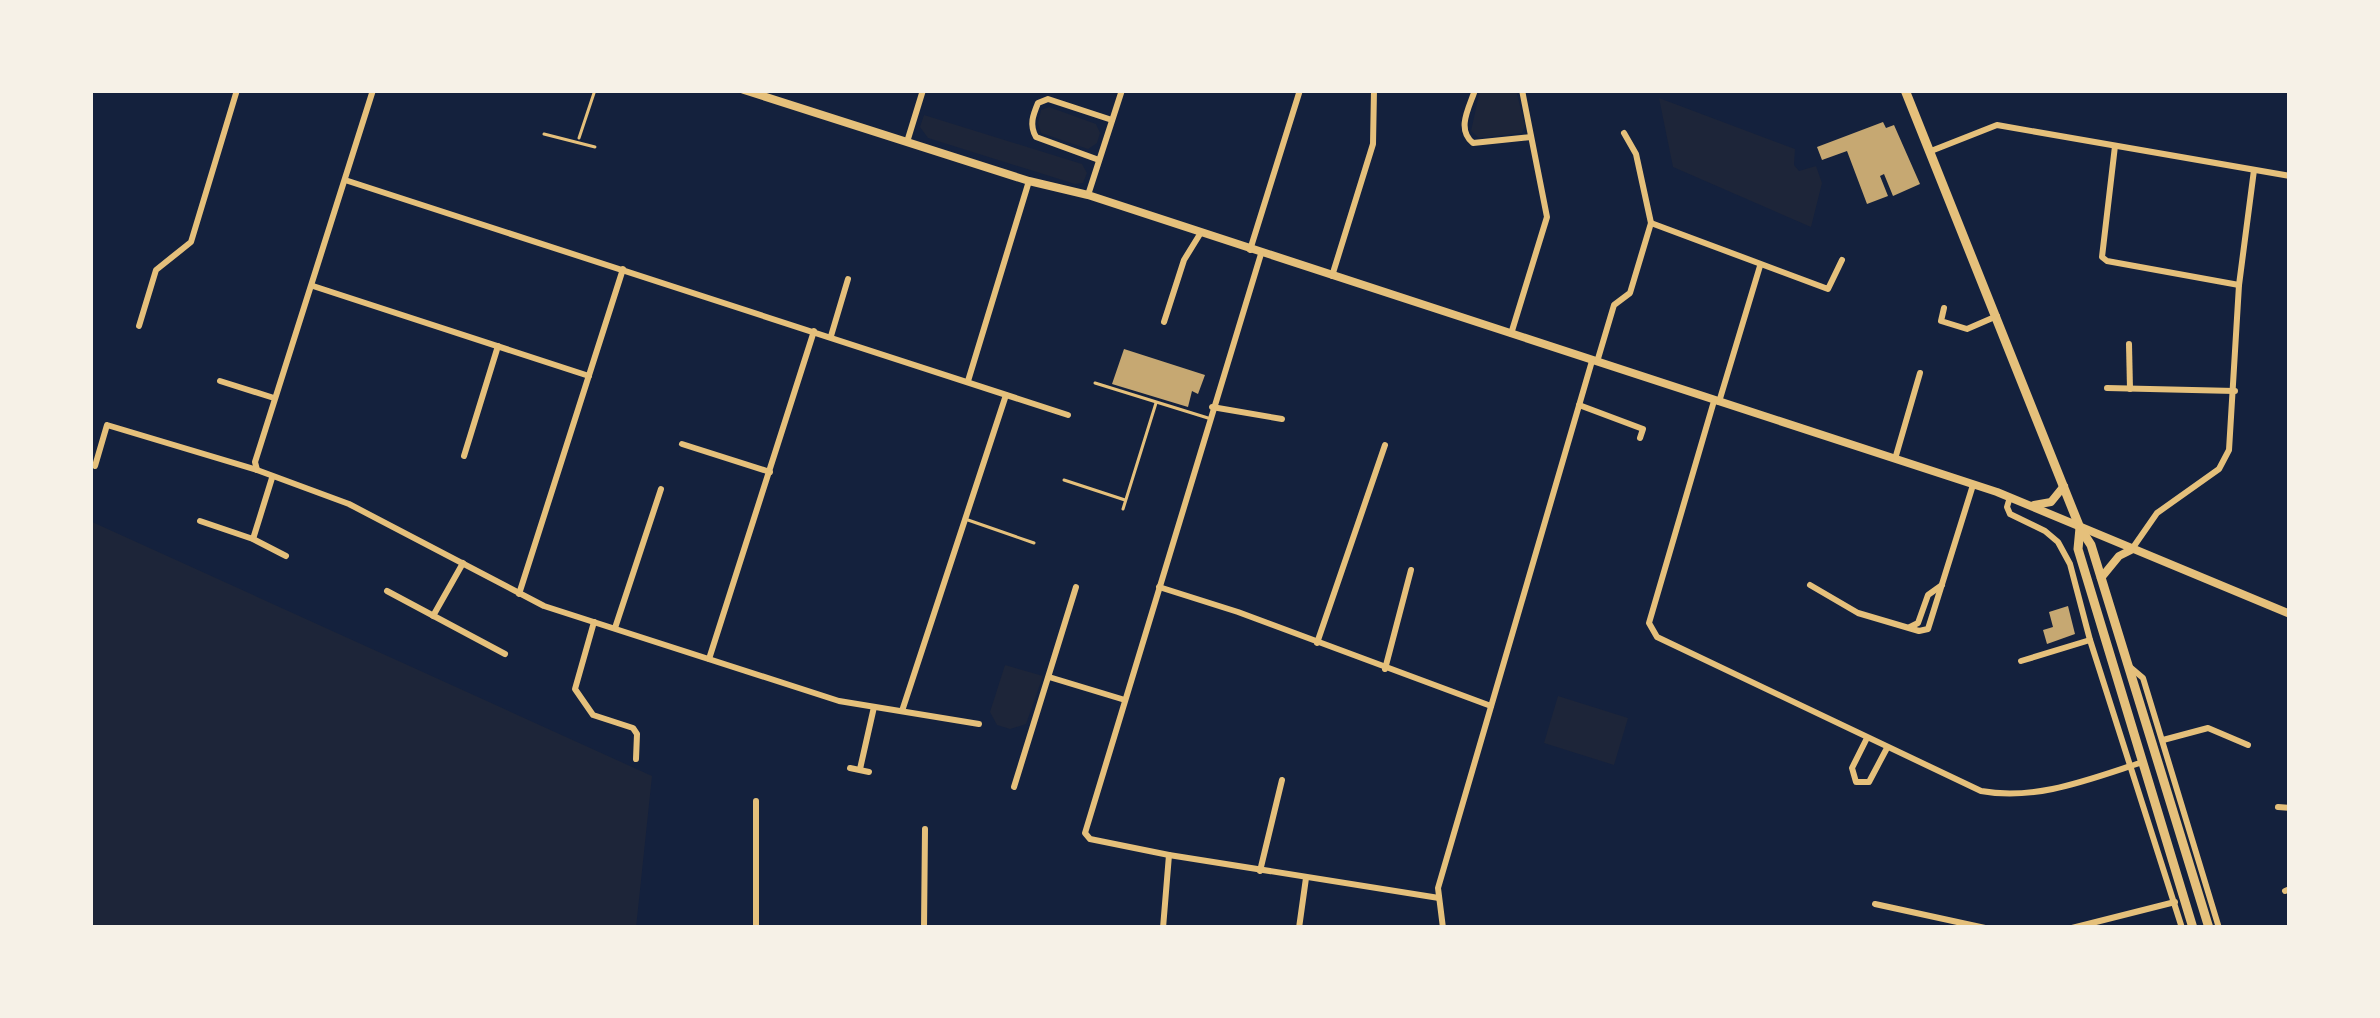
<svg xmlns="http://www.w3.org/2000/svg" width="2380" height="1018" font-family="'Fira Sans',sans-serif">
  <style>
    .green { fill: #1d2539 }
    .building { fill: #c6a872 }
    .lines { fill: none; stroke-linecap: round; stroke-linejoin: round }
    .service { stroke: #e5c07b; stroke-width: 3 }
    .minor { stroke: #e5c07b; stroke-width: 6 }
    .tertiary { stroke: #e5c07b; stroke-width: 8 }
    .secondary { stroke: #e5c07b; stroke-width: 9 }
  </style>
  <rect width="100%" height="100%" fill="#14213d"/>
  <g class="green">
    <polygon points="1480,90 1516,90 1525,126 1522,133 1479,138 1471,131"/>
    <polygon points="1659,98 1795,149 1794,165 1799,171 1816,166 1822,183 1811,227 1673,167"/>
    <polygon points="1049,107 1096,124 1100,133 1097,143 1088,149 1041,133 1038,123 1041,110"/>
    <polygon points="924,115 1082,164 1087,173 1083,183 1075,184 928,138 920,127"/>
    <polygon points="90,521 652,776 636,928 90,928"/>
    <polygon points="1005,665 1043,676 1026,724 1010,729 997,725 990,712"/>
    <polygon points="1558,696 1628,718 1614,765 1544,743"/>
  </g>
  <g class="building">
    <polygon points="1883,122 1886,128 1894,125 1920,184 1893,196 1884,174 1880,176 1888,196 1867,204 1847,151 1822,160 1817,147"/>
    <polygon points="1124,349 1205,375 1198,394 1192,391 1188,407 1112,384"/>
    <polygon points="2068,606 2075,634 2047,644 2043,630 2053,627 2049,612"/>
  </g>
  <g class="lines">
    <g class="service">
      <polyline points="544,134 595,147"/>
      <polyline points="579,138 595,90"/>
      <polyline points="1095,383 1208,418"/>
      <polyline points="1064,480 1125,500"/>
      <polyline points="1123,509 1156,403"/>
      <polyline points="968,520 1034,543"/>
    </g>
    <g class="minor">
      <path d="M1475,90c-6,18 -19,39 -2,53l58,-6"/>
      <polyline points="907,142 923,90"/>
      <polyline points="2115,146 2102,257 2107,261 2239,285"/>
      <polyline points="1931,151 1997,125 2290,176"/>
      <path d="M1099,160l-63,-23c-7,-12 -3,-22 2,-34l10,-4 64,21"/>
      <polyline points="345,180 1068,415"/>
      <polyline points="1088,195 1122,90"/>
      <polyline points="1651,223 1828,289 1842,260"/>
      <polyline points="1250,250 1300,90"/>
      <polyline points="1261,254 1085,833 1090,839 1169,855 1439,898"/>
      <polyline points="1332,276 1373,144 1374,90"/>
      <polyline points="313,286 589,376"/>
      <polyline points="1944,308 1941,321 1967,329 1997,316"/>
      <polyline points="1164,322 1184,260 1200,234"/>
      <polyline points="139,326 156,270 191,242 237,90"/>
      <polyline points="1511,334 1547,217 1522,90"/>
      <polyline points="831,336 848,279"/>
      <polyline points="2129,344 2130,389"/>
      <polyline points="1597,362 1614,305 1630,293 1651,223 1636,154 1624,133"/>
      <polyline points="220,381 274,398"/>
      <polyline points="968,381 1029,181"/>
      <polyline points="2107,388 2235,391"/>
      <path d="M1714,401l-65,222 8,14 324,154c56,10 109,-12 162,-29"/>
      <polyline points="1719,402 1760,266"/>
      <polyline points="1579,405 1643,429 1640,438"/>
      <polyline points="1212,407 1282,419"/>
      <polyline points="682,444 770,472"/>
      <polyline points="464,456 498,346"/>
      <polyline points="1895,459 1920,373"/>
      <polyline points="95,466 107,425 257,470 349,504 544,606 839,701 979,724"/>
      <polyline points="257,470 255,462 373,90"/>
      <polyline points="2010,497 2007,507 2010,514 2045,531 2058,542 2070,564 2090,640 2182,928"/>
      <polyline points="200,521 253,539 286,556"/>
      <polyline points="253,539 272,478"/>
      <polyline points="2132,549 2157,513 2219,469 2229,450 2239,285 2254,170"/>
      <polyline points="1810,585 1858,613 1919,631 1928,629 1973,485"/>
      <polyline points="1159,587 1238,612 1491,706"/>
      <polyline points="387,591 505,654"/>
      <polyline points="519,594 623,269"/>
      <polyline points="433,616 463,563"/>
      <polyline points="594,622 575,689 593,715 633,728 637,734 636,759"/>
      <polyline points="1910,627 1918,623 1928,595 1942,585"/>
      <polyline points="615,628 661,489"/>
      <polyline points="1317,643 1385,445"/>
      <polyline points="709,659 814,331"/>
      <polyline points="2021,661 2090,640"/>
      <polyline points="2130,667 2143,678 2219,928"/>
      <polyline points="1385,669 1411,570"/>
      <polyline points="1049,677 1125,700"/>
      <polyline points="902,711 1006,395"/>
      <polyline points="1867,738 1852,768 1856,782 1869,782 1887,748"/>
      <polyline points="2163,740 2208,728 2248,745"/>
      <polyline points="850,768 869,772"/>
      <polyline points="860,769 874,707"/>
      <polyline points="1014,787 1076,587"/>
      <polyline points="756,801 756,928"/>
      <polyline points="2278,807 2290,808"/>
      <polyline points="1260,871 1282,780"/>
      <polyline points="2285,891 2290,889"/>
      <polyline points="1875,904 1985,928"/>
      <polyline points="924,928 925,829"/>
      <polyline points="1163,928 1169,855"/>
      <polyline points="1299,928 1306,878"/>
      <polyline points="1443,928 1438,888 1592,361"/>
      <polyline points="2072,928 2175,902"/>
    </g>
    <g class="tertiary">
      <polyline points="744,90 1029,181 1088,195 1997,492 2290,614"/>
      <polyline points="2034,505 2051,502 2064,486"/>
      <polyline points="2101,578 2119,556 2131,550"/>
    </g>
    <g class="secondary">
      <polyline points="1905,90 2080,528 2091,545 2209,928"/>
      <polyline points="2080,528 2078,549 2193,928"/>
    </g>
  </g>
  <rect width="2380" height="1018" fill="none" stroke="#f6f1e7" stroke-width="186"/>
</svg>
